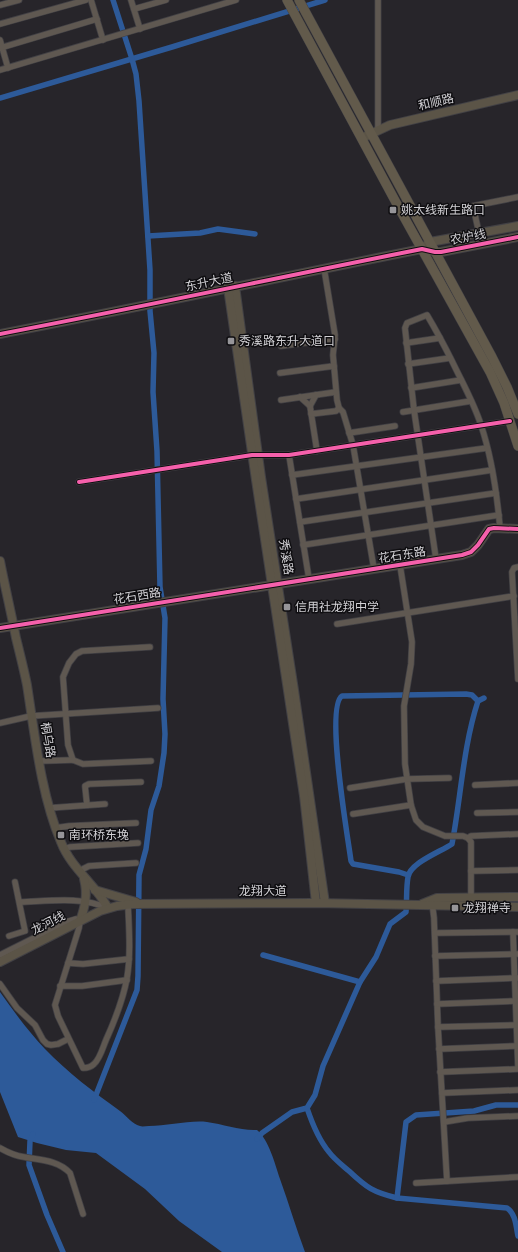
<svg xmlns="http://www.w3.org/2000/svg" width="518" height="1252" font-family="'Open Sans','Noto Sans SC',sans-serif">
  <style>
    .water { fill: #2d5a99 }
    .lines { fill: none; stroke-linecap: round; stroke-linejoin: round }
    .canal { stroke: #2d5a99; stroke-width: 5.5 }
    .street-casing { stroke: #424145; stroke-width: 7 }
    .secondary-casing { stroke: #424145; stroke-width: 10 }
    .primary-casing { stroke: #424145; stroke-width: 10 }
    .street { stroke: #5f5851; stroke-width: 5.5 }
    .secondary { stroke: #5b5447; stroke-width: 8 }
    .primary { stroke: #625a4b; stroke-width: 9 }
    .cycleway-casing { stroke: #0f0e11; stroke-width: 6 }
    .cycleway { stroke: #f560ab; stroke-width: 4 }
    .poi-dot { fill: #969599; stroke: #0f0e11; stroke-width: 1.5 }
    .labels { text-anchor: middle; stroke-width: 3; stroke-linejoin: round; paint-order: stroke }
    .street-label { font-size: 12px; fill: #d2d1d5; stroke: #0f0e11 }
    .poi-label { font-size: 12px; fill: #d2d1d5; stroke: #0f0e11; text-anchor: start }
  </style>
  <rect width="100%" height="100%" fill="#27252a"/>
  <path class="water" d="M0,992c14,20 29,40 45,57 22,23 50,44 75,62 7,5 12,13 20,15 2,1 6,0 9,0 18,0 41,-6 58,-4 16,2 34,9 50,8 12,10 18,34 23,49 9,25 16,49 25,73h-83l-43,-31 -34,-32 -49,-36 -30,-3 -29,-7 -19,-6 -18,-45z"/>
  <g class="lines">
    <g class="canal">
      <polyline points="0,98 172,47 325,0"/>
      <polyline points="148,236 200,233 218,229 255,234"/>
      <path d="M408,875l-9,-3 -46,-8 -2,-3c-3,-23 -26,-154 -9,-165l124,-2 6,1 6,6"/>
      <polyline points="263,955 360,982"/>
      <polyline points="94,1100 137,990 138,976 139,875 146,849 151,810 159,786 164,753 165,734 163,699 165,618 160,587 157,451 153,392 154,353 150,311 150,270 139,101 136,74 132,59 113,0"/>
      <path d="M307,1108c5,15 11,31 22,44 5,7 13,13 20,19 18,17 24,21 48,27l110,10c9,6 9,19 11,28"/>
      <polyline points="33,1134 30,1141 29,1165 47,1215 63,1252"/>
      <path d="M257,1139l5,-6 30,-21 15,-4 8,-13 8,-29 37,-84 16,-25 14,-33 16,-12c1,-12 0,-24 2,-35 2,-14 32,-25 44,-33 9,-47 11,-97 26,-143l6,-3"/>
      <polyline points="397,1198 406,1122 416,1115 474,1111 496,1105 518,1105"/>
    </g>
    <g class="street-casing">
      <g id="street">
        <polyline points="91,0 103,40"/>
        <polyline points="131,0 140,29"/>
        <polyline points="0,5 19,0"/>
        <polyline points="134,9 166,0"/>
        <polyline points="0,24 86,0"/>
        <polyline points="0,40 8,68"/>
        <polyline points="0,48 97,19"/>
        <polyline points="0,70 236,0"/>
        <polyline points="378,130 378,0"/>
        <polyline points="479,233 473,206 518,197"/>
        <polyline points="324,268 335,335 333,355 337,400 339,408 343,412 353,445 374,569"/>
        <polyline points="406,343 440,338"/>
        <polyline points="281,346 335,339"/>
        <polyline points="408,364 450,358"/>
        <polyline points="280,373 334,366"/>
        <polyline points="411,388 461,380"/>
        <polyline points="316,395 310,406 317,451"/>
        <polyline points="300,397 310,406"/>
        <polyline points="281,400 336,392"/>
        <polyline points="403,412 471,401"/>
        <polyline points="311,414 336,411 339,408"/>
        <polyline points="349,433 395,426"/>
        <polyline points="289,455 309,579"/>
        <polyline points="292,475 487,448"/>
        <polyline points="79,482 252,455 289,455 510,421"/>
        <polyline points="296,499 492,470"/>
        <polyline points="300,522 496,493"/>
        <polyline points="303,545 499,515"/>
        <path d="M436,559l-22,-149 -9,-82 2,-5 20,-8c9,15 17,30 25,46 10,21 22,42 29,64 11,33 16,69 19,103"/>
        <polyline points="400,565 412,642 411,664 404,706 405,764 411,805 416,820 423,827 445,836 463,836 468,838 471,842 471,898"/>
        <polyline points="518,567 514,568 512,572 518,679"/>
        <polyline points="337,624 514,596"/>
        <polyline points="150,647 82,651 76,654 69,663 63,677 68,745 73,760 83,764 151,761"/>
        <polyline points="0,723 31,716 158,708"/>
        <polyline points="39,761 73,760"/>
        <polyline points="475,785 518,783"/>
        <polyline points="350,788 407,779 449,778"/>
        <polyline points="87,805 85,786 89,784 141,782"/>
        <polyline points="49,808 105,804"/>
        <polyline points="477,813 518,812"/>
        <polyline points="353,814 411,805"/>
        <polyline points="55,828 69,826 136,823"/>
        <polyline points="468,838 471,836 518,834"/>
        <polyline points="64,849 70,847 138,843"/>
        <polyline points="79,871 89,866 136,863"/>
        <polyline points="471,871 518,870"/>
        <path d="M20,902c29,-1 61,-6 88,6"/>
        <polyline points="432,902 434,918 438,1027 447,1181"/>
        <polyline points="513,932 518,1066"/>
        <polyline points="435,933 518,932"/>
        <polyline points="9,936 25,931 15,882"/>
        <path d="M0,955l66,-33 10,-3 4,2 -1,7 -24,77 3,11 25,52c3,0 8,-1 11,-4 6,-5 9,-17 12,-24 9,-20 17,-40 21,-62 4,-24 2,-49 1,-73"/>
        <polyline points="435,956 518,954"/>
        <polyline points="68,963 83,964 129,959"/>
        <polyline points="436,981 517,978"/>
        <polyline points="0,984 17,1008 35,1025 43,1040 47,1044 51,1045 58,1044 68,1039"/>
        <polyline points="60,986 82,986 127,980"/>
        <polyline points="437,1004 518,1001"/>
        <polyline points="438,1027 518,1025"/>
        <polyline points="439,1049 517,1046"/>
        <polyline points="440,1072 518,1069"/>
        <polyline points="442,1093 518,1090"/>
        <polyline points="444,1122 468,1118 518,1116"/>
        <path d="M0,1148c7,4 16,8 24,9 16,3 34,3 46,16l13,41"/>
        <polyline points="416,1183 518,1177"/>
      </g>
    </g>
    <g class="secondary-casing">
      <g id="secondary">
        <polyline points="362,138 390,125 518,95"/>
        <polyline points="425,246 430,242 518,226"/>
        <polyline points="235,286 261,477 294,690 325,903"/>
        <polyline points="228,288 256,480 304,796 316,903"/>
        <path d="M0,334c141,-27 281,-57 422,-85l13,3h6l77,-15"/>
        <path d="M0,561c5,26 11,51 16,77 4,16 8,32 11,47 8,51 14,110 34,157 10,26 34,42 47,66"/>
        <polyline points="0,628 462,555 471,552 478,545 489,529 494,528 518,529"/>
        <polyline points="95,890 136,902"/>
        <polyline points="422,904 437,898 518,897"/>
        <path d="M80,921c5,-14 8,-27 4,-42"/>
        <polyline points="0,962 100,911 117,906 133,904 316,903 518,907"/>
      </g>
    </g>
    <g class="primary-casing">
      <g id="primary">
        <polyline points="287,0 399,208 490,372 504,403 518,446"/>
        <polyline points="299,0 492,357 507,387 518,414"/>
      </g>
    </g>
    <use href="#street" class="street"/>
    <use href="#secondary" class="secondary"/>
    <use href="#primary" class="primary"/>
    <g class="cycleway-casing">
      <g id="cycleway">
        <path d="M0,334c141,-27 281,-57 422,-85l13,3h6l77,-15"/>
        <polyline points="79,482 252,455 289,455 510,421"/>
        <polyline points="0,628 462,555 471,552 478,545 489,529 494,528 518,529"/>
      </g>
    </g>
    <use href="#cycleway" class="cycleway"/>
  </g>
  <g class="poi-dot">
    <rect x="389" y="206" width="8" height="8" rx="2"/>
    <rect x="227" y="337" width="8" height="8" rx="2"/>
    <rect x="283" y="603" width="8" height="8" rx="2"/>
    <rect x="57" y="831" width="8" height="8" rx="2"/>
    <rect x="451" y="904" width="8" height="8" rx="2"/>
  </g>
  <g class="labels">
    <g class="street-label">
      <text transform="translate(436 102) rotate(-13)" y="4">和顺路</text>
      <text transform="translate(468 237) rotate(-11)" y="4">农炉线</text>
      <text transform="translate(209 282) rotate(-12)" y="4">东升大道</text>
      <text transform="translate(402 555) rotate(-9)" y="4">花石东路</text>
      <text transform="translate(286 557) rotate(81)" y="4">秀溪路</text>
      <text transform="translate(137 596) rotate(-9)" y="4">花石西路</text>
      <text transform="translate(48 740) rotate(80)" y="4">桐乌路</text>
      <text x="263" y="895">龙翔大道</text>
      <text transform="translate(48 923) rotate(-27)" y="4">龙河线</text>
    </g>
    <g class="poi-label">
      <text x="401" y="214">姚太线新生路口</text>
      <text x="239" y="345">秀溪路东升大道口</text>
      <text x="295" y="611">信用社龙翔中学</text>
      <text x="69" y="839">南环桥东堍</text>
      <text x="463" y="912">龙翔禅寺</text>
    </g>
  </g>
</svg>
